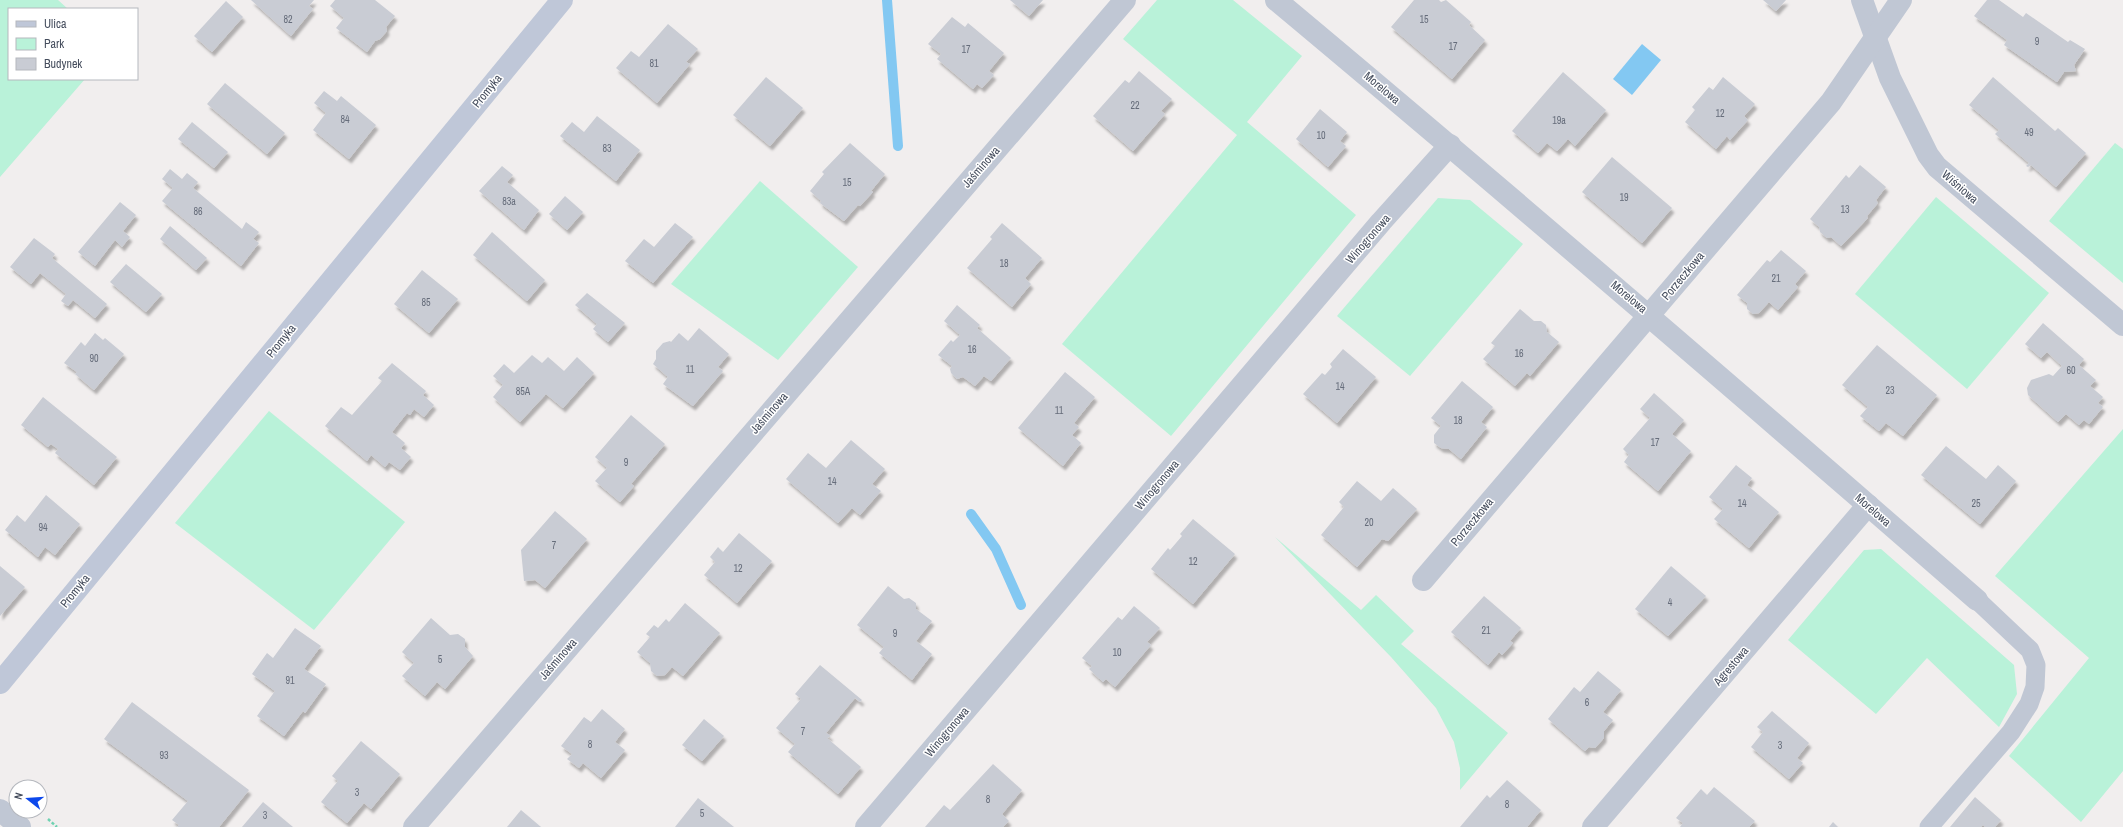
<svg xmlns="http://www.w3.org/2000/svg" width="2123" height="827" font-family="'Archivo Narrow',sans-serif">
  <style>
    .green { fill: #b9f2d9 }
    .water { fill: #83c8f2 }
    .lines { fill: none; stroke-linecap: round; stroke-linejoin: round }
    .stream { stroke: #83c8f2; stroke-width: 10 }
    .building { fill: #c9ccd4; filter: url(#shadow) }
    .path { stroke: #6fd2b2; stroke-width: 2.5; stroke-dasharray: 3 2; stroke-linecap: butt }
    .lane { stroke: #c0c7d4; stroke-width: 19 }
    .street { stroke: #c0c7d4; stroke-width: 22 }
    .secondary { stroke: #bfc7d8; stroke-width: 22 }
    .labels { text-anchor: middle; stroke-width: 3; stroke-linejoin: round; paint-order: stroke }
    .number-label { font-size: 10px; fill: #666d7b }
    .street-label { font-size: 12px; fill: #454d5d; stroke: #fff }
  </style>
  <defs>
    <filter id="shadow"><feDropShadow dx="2.5" dy="4.5" stdDeviation="1" flood-color="#0004"/></filter>
  </defs>
  <rect width="100%" height="100%" fill="#f1eeee"/>
  <g class="green">
    <polygon points="0,0 58,0 68,9 9,9 9,79 85,79 0,177"/>
    <polygon points="1157,0 1233,0 1302,56 1247,122 1356,215 1171,436 1062,344 1237,135 1123,39"/>
    <polygon points="2115,143 2123,149 2123,283 2049,221"/>
    <polygon points="760,181 858,267 778,360 671,284"/>
    <polygon points="1936,197 2049,293 1967,389 1855,294"/>
    <polygon points="1438,198 1470,200 1523,244 1410,376 1337,316"/>
    <polygon points="269,411 405,522 314,630 175,523"/>
    <polygon points="2123,429 2123,771 2081,822 2009,756 2089,658 1995,576"/>
    <polygon points="1275,537 1361,610 1376,595 1414,631 1401,644 1508,733 1460,790 1460,768 1454,742 1436,708 1391,657"/>
    <polygon points="1881,549 2014,665 2017,694 1999,727 1927,658 1876,714 1788,640 1864,550"/>
  </g>
  <polygon class="water" points="1642,44 1661,60 1632,95 1613,79"/>
  <g class="lines">
    <g class="stream">
      <polyline points="887,0 898,146"/>
      <polyline points="971,514 996,549 1021,605"/>
    </g>
  </g>
  <g class="building">
    <polygon points="251,0 314,0 309,6 313,9 291,36"/>
    <polygon points="335,0 375,0 395,16 386,27 387,31 380,39 375,41 367,52 336,28 344,18 330,6"/>
    <polygon points="1010,0 1043,0 1029,16"/>
    <polygon points="1414,0 1439,0 1441,2 1446,0 1471,22 1469,25 1485,40 1452,79 1391,27"/>
    <polygon points="1763,0 1786,0 1776,11"/>
    <polygon points="1987,0 1999,0 2023,17 2026,13 2068,42 2070,40 2085,49 2074,65 2076,71 2064,72 2057,82 2004,45 2007,40 1974,16"/>
    <polygon points="226,1 243,17 212,52 194,36"/>
    <polygon points="952,17 965,27 968,23 1004,53 989,71 994,75 982,88 977,84 973,89 937,59 941,54 928,44"/>
    <polygon points="668,24 698,49 686,62 690,64 657,103 616,68 631,51 639,57"/>
    <polygon points="1139,71 1172,99 1161,111 1165,114 1133,151 1093,116 1125,80 1129,83"/>
    <polygon points="1563,72 1606,110 1575,146 1568,139 1557,151 1547,143 1538,153 1512,131"/>
    <polygon points="766,77 803,108 770,146 733,115"/>
    <polygon points="1723,77 1755,104 1744,116 1748,120 1730,140 1727,136 1716,149 1685,122 1695,110 1692,107 1709,87 1713,90"/>
    <polygon points="1993,77 2055,131 2058,128 2086,153 2056,187 2031,165 2028,167 2026,166 2029,163 1995,134 1999,130 1969,105"/>
    <polygon points="225,83 285,133 267,154 207,104"/>
    <polygon points="324,91 337,101 341,96 376,125 349,159 313,130 326,113 314,103"/>
    <polygon points="1320,109 1347,132 1340,141 1346,146 1328,167 1296,139"/>
    <polygon points="597,116 640,150 616,181 560,136 572,122 584,132"/>
    <polygon points="192,122 228,152 214,168 178,139"/>
    <polygon points="850,143 885,174 871,191 873,192 860,206 858,205 844,221 820,203 821,201 810,191 824,174 822,172"/>
    <polygon points="1612,157 1672,208 1642,243 1582,192"/>
    <polygon points="1860,165 1886,187 1876,200 1878,203 1867,216 1868,218 1841,246 1831,237 1827,238 1820,232 1819,227 1810,219 1846,175 1849,178"/>
    <polygon points="502,166 513,175 507,182 539,210 524,230 479,191"/>
    <polygon points="170,169 182,179 187,173 198,182 193,188 242,229 246,222 259,232 253,239 259,243 241,266 162,201 173,188 162,179"/>
    <polygon points="565,196 583,212 567,230 549,214"/>
    <polygon points="120,202 136,215 123,231 130,237 122,247 115,240 95,266 78,252"/>
    <polygon points="675,223 693,237 653,283 625,261 644,239 654,247"/>
    <polygon points="1002,223 1042,258 1025,278 1031,284 1012,307 967,268 992,239 990,237"/>
    <polygon points="170,226 207,258 196,270 160,239"/>
    <polygon points="492,232 545,280 527,301 473,255"/>
    <polygon points="34,238 55,254 52,258 107,304 95,318 73,300 68,306 61,301 66,294 40,273 31,284 10,267"/>
    <polygon points="1781,250 1806,271 1795,284 1798,287 1778,310 1769,302 1759,313 1753,314 1747,309 1747,303 1737,295 1767,260 1770,262"/>
    <polygon points="126,264 162,294 146,312 110,282"/>
    <polygon points="422,270 458,299 429,333 394,304"/>
    <polygon points="587,293 625,323 608,342 593,329 597,324 575,305"/>
    <polygon points="957,305 980,325 977,328 1011,358 991,381 984,376 975,386 963,377 957,379 951,373 950,369 952,366 938,355 951,340 953,342 960,335 944,321"/>
    <polygon points="1520,309 1534,321 1541,321 1546,325 1547,332 1559,342 1530,376 1527,373 1515,386 1483,359 1495,346 1491,343"/>
    <polygon points="2043,323 2084,359 2079,365 2096,380 2090,386 2103,397 2098,403 2103,407 2089,424 2084,420 2079,425 2066,414 2058,422 2028,395 2027,388 2031,380 2049,374 2053,376 2062,366 2047,352 2041,358 2025,344"/>
    <polygon points="699,328 729,354 718,367 723,371 693,406 663,384 668,377 653,364 656,359 656,351 663,343 670,341 671,342 679,333 688,341"/>
    <polygon points="95,333 103,340 105,338 124,354 94,390 75,374 77,372 64,363 81,342 85,346"/>
    <polygon points="1877,345 1937,395 1903,436 1886,423 1879,431 1860,416 1868,407 1842,385"/>
    <polygon points="1343,349 1376,377 1337,423 1303,394 1322,373 1325,375 1332,367 1330,364"/>
    <polygon points="532,355 542,363 548,357 564,371 577,357 594,373 563,408 546,394 520,422 493,397 503,385 493,376 504,364 514,373"/>
    <polygon points="392,363 426,391 423,395 434,405 424,417 414,409 410,415 407,413 392,432 405,443 401,448 411,457 400,470 389,462 385,467 371,455 367,461 325,426 341,407 352,415 382,381 378,378"/>
    <polygon points="1065,372 1095,397 1074,423 1079,427 1072,435 1081,443 1063,466 1018,428"/>
    <polygon points="1462,381 1493,407 1481,422 1487,427 1461,459 1449,449 1441,448 1434,443 1434,435 1441,426 1431,418"/>
    <polygon points="1654,393 1684,420 1672,434 1691,451 1658,491 1624,462 1629,455 1623,449 1650,418 1640,409"/>
    <polygon points="43,397 117,457 94,485 55,453 58,449 51,444 48,447 21,425"/>
    <polygon points="631,415 665,444 631,484 634,486 620,502 595,481 607,468 595,457"/>
    <polygon points="851,440 885,469 872,484 881,491 860,515 852,508 838,523 786,479 808,453 826,468"/>
    <polygon points="1946,446 1986,479 1998,465 2016,481 1980,524 1921,475"/>
    <polygon points="1736,465 1752,478 1747,485 1779,512 1749,548 1714,519 1723,509 1709,497"/>
    <polygon points="1357,481 1381,501 1393,488 1417,509 1388,541 1382,539 1357,567 1321,535 1344,507 1339,502"/>
    <polygon points="46,495 80,524 55,555 45,547 38,557 5,530 17,515 25,522"/>
    <polygon points="555,511 587,539 545,588 535,580 524,581 521,550"/>
    <polygon points="1193,519 1235,554 1193,604 1151,569 1168,548 1170,550 1182,536 1180,534"/>
    <polygon points="739,533 772,561 737,603 704,575 715,562 710,557 718,547 723,552"/>
    <polygon points="0,566 25,587 0,616"/>
    <polygon points="1671,566 1706,596 1668,636 1635,609"/>
    <polygon points="888,586 904,599 909,598 916,603 916,609 932,621 916,641 932,654 912,680 879,653 884,647 857,625"/>
    <polygon points="1484,596 1521,628 1510,641 1513,643 1502,655 1499,652 1488,665 1451,632"/>
    <polygon points="685,603 720,633 683,676 672,667 665,675 657,676 651,671 650,663 637,652 650,637 646,634 654,625 658,628 666,619 669,622"/>
    <polygon points="1134,606 1160,628 1147,642 1151,645 1115,687 1106,679 1103,682 1089,669 1092,666 1082,658 1118,617 1122,620"/>
    <polygon points="431,618 450,635 458,634 465,639 465,647 473,656 445,689 437,682 425,696 402,676 414,663 402,652"/>
    <polygon points="295,628 321,646 304,669 326,684 305,713 303,711 284,736 257,716 275,691 252,674 267,653 273,658"/>
    <polygon points="820,665 862,700 860,702 855,698 826,733 831,736 827,738 861,767 838,794 788,752 795,744 776,728 801,699 795,694"/>
    <polygon points="1598,671 1621,690 1603,712 1613,720 1604,731 1604,738 1595,748 1589,747 1585,751 1548,719 1574,687 1580,692"/>
    <polygon points="132,702 249,790 219,827 177,827 179,825 172,820 188,801 104,739"/>
    <polygon points="602,709 625,729 615,742 625,750 601,778 583,763 579,768 567,759 572,754 561,746 584,717 591,722"/>
    <polygon points="1772,711 1809,743 1797,758 1803,763 1789,779 1751,747 1763,732 1757,727"/>
    <polygon points="704,719 724,736 702,761 682,745"/>
    <polygon points="361,741 400,774 371,809 364,803 347,823 321,802 338,781 332,776"/>
    <polygon points="993,764 1022,790 1002,814 1009,821 1003,827 925,827 944,805 950,810"/>
    <polygon points="1507,780 1541,810 1527,827 1460,827 1487,795 1490,798"/>
    <polygon points="1714,787 1755,821 1749,827 1680,827 1683,823 1676,818 1701,789 1707,795"/>
    <polygon points="1975,797 2001,820 1995,827 1985,827 1983,825 1981,827 1950,827"/>
    <polygon points="698,798 734,827 675,827"/>
    <polygon points="263,802 293,827 242,827"/>
    <polygon points="521,810 541,827 507,827"/>
    <polygon points="1833,822 1838,827 1829,827"/>
  </g>
  <g class="lines">
    <polyline class="path" points="48,819 57,827"/>
    <polyline class="lane" points="1929,827 2011,732 2029,704 2035,687 2036,665 2030,650 1977,600"/>
    <g class="street">
      <path d="M1276,0c236,197 469,398 701,600"/>
      <polyline points="1862,0 1890,78 1928,155 1937,167 2123,325"/>
      <polyline points="1423,580 1831,102 1901,0"/>
      <polyline points="0,810 20,827"/>
      <polyline points="414,827 1125,0"/>
      <polyline points="866,827 1381,222 1450,145"/>
      <polyline points="1593,827 1868,505"/>
    </g>
    <polyline class="secondary" points="0,683 562,0"/>
  </g>
  <g class="labels">
    <g class="number-label">
      <text x="288" y="23">82</text>
      <text x="1424" y="23">15</text>
      <text x="2037" y="45">9</text>
      <text x="1453" y="50">17</text>
      <text x="966" y="53">17</text>
      <text x="654" y="67">81</text>
      <text x="1135" y="109">22</text>
      <text x="1720" y="117">12</text>
      <text x="345" y="123">84</text>
      <text x="1559" y="124">19a</text>
      <text x="2029" y="136">49</text>
      <text x="1321" y="139">10</text>
      <text x="607" y="152">83</text>
      <text x="847" y="186">15</text>
      <text x="1624" y="201">19</text>
      <text x="509" y="205">83a</text>
      <text x="1845" y="213">13</text>
      <text x="198" y="215">86</text>
      <text x="1004" y="267">18</text>
      <text x="1776" y="282">21</text>
      <text x="426" y="306">85</text>
      <text x="972" y="353">16</text>
      <text x="1519" y="357">16</text>
      <text x="94" y="362">90</text>
      <text x="690" y="373">11</text>
      <text x="2071" y="374">60</text>
      <text x="1340" y="390">14</text>
      <text x="1890" y="394">23</text>
      <text x="523" y="395">85A</text>
      <text x="1059" y="414">11</text>
      <text x="1458" y="424">18</text>
      <text x="1655" y="446">17</text>
      <text x="626" y="466">9</text>
      <text x="832" y="485">14</text>
      <text x="1742" y="507">14</text>
      <text x="1976" y="507">25</text>
      <text x="1369" y="526">20</text>
      <text x="43" y="531">94</text>
      <text x="554" y="549">7</text>
      <text x="1193" y="565">12</text>
      <text x="738" y="572">12</text>
      <text x="1670" y="606">4</text>
      <text x="1486" y="634">21</text>
      <text x="895" y="637">9</text>
      <text x="1117" y="656">10</text>
      <text x="440" y="663">5</text>
      <text x="290" y="684">91</text>
      <text x="1587" y="706">6</text>
      <text x="803" y="735">7</text>
      <text x="590" y="748">8</text>
      <text x="1780" y="749">3</text>
      <text x="164" y="759">93</text>
      <text x="357" y="796">3</text>
      <text x="988" y="803">8</text>
      <text x="1507" y="808">8</text>
      <text x="702" y="817">5</text>
      <text x="265" y="819">3</text>
    </g>
    <g class="street-label">
      <text transform="translate(1382 88) rotate(40)" y="4">Morelowa</text>
      <text transform="translate(487 91) rotate(-51)" y="4">Promyka</text>
      <text transform="translate(981 167) rotate(-49)" y="4">Jaśminowa</text>
      <text transform="translate(1960 187) rotate(41)" y="4">Wiśniowa</text>
      <text transform="translate(1368 239) rotate(-49)" y="4">Winogronowa</text>
      <text transform="translate(1683 276) rotate(-50)" y="4">Porzeczkowa</text>
      <text transform="translate(1629 297) rotate(40)" y="4">Morelowa</text>
      <text transform="translate(281 341) rotate(-51)" y="4">Promyka</text>
      <text transform="translate(769 413) rotate(-49)" y="4">Jaśminowa</text>
      <text transform="translate(1157 485) rotate(-50)" y="4">Winogronowa</text>
      <text transform="translate(1873 510) rotate(41)" y="4">Morelowa</text>
      <text transform="translate(1472 522) rotate(-50)" y="4">Porzeczkowa</text>
      <text transform="translate(75 591) rotate(-51)" y="4">Promyka</text>
      <text transform="translate(558 659) rotate(-49)" y="4">Jaśminowa</text>
      <text transform="translate(1731 666) rotate(-50)" y="4">Agrestowa</text>
      <text transform="translate(947 732) rotate(-50)" y="4">Winogronowa</text>
    </g>
  </g>
  <rect x="8" y="8" width="130" height="72" fill="#ffffff" stroke="#b5b8be"/>
  <rect x="16" y="21" width="20" height="6" fill="#bfc7d8" stroke="#b5b8be"/>
  <text x="44" y="28" font-size="12" fill="#454d5d">Ulica</text>
  <rect x="16" y="38" width="20" height="12" fill="#b9f2d9" stroke="#b5b8be"/>
  <text x="44" y="48" font-size="12" fill="#454d5d">Park</text>
  <rect x="16" y="58" width="20" height="12" fill="#c9ccd4" stroke="#b5b8be"/>
  <text x="44" y="68" font-size="12" fill="#454d5d">Budynek</text>
  <g transform="translate(28 799) rotate(287)"><circle r="19" fill="#ffffff" stroke="#b5b8be"/>
  <path d="M0-3L7 15L0 10L-7 15Z" fill="#0d48ec"/>
  <text y="-6" font-size="11" font-weight="bold" text-anchor="middle" fill="#454d5d">N</text>
  </g>
</svg>
